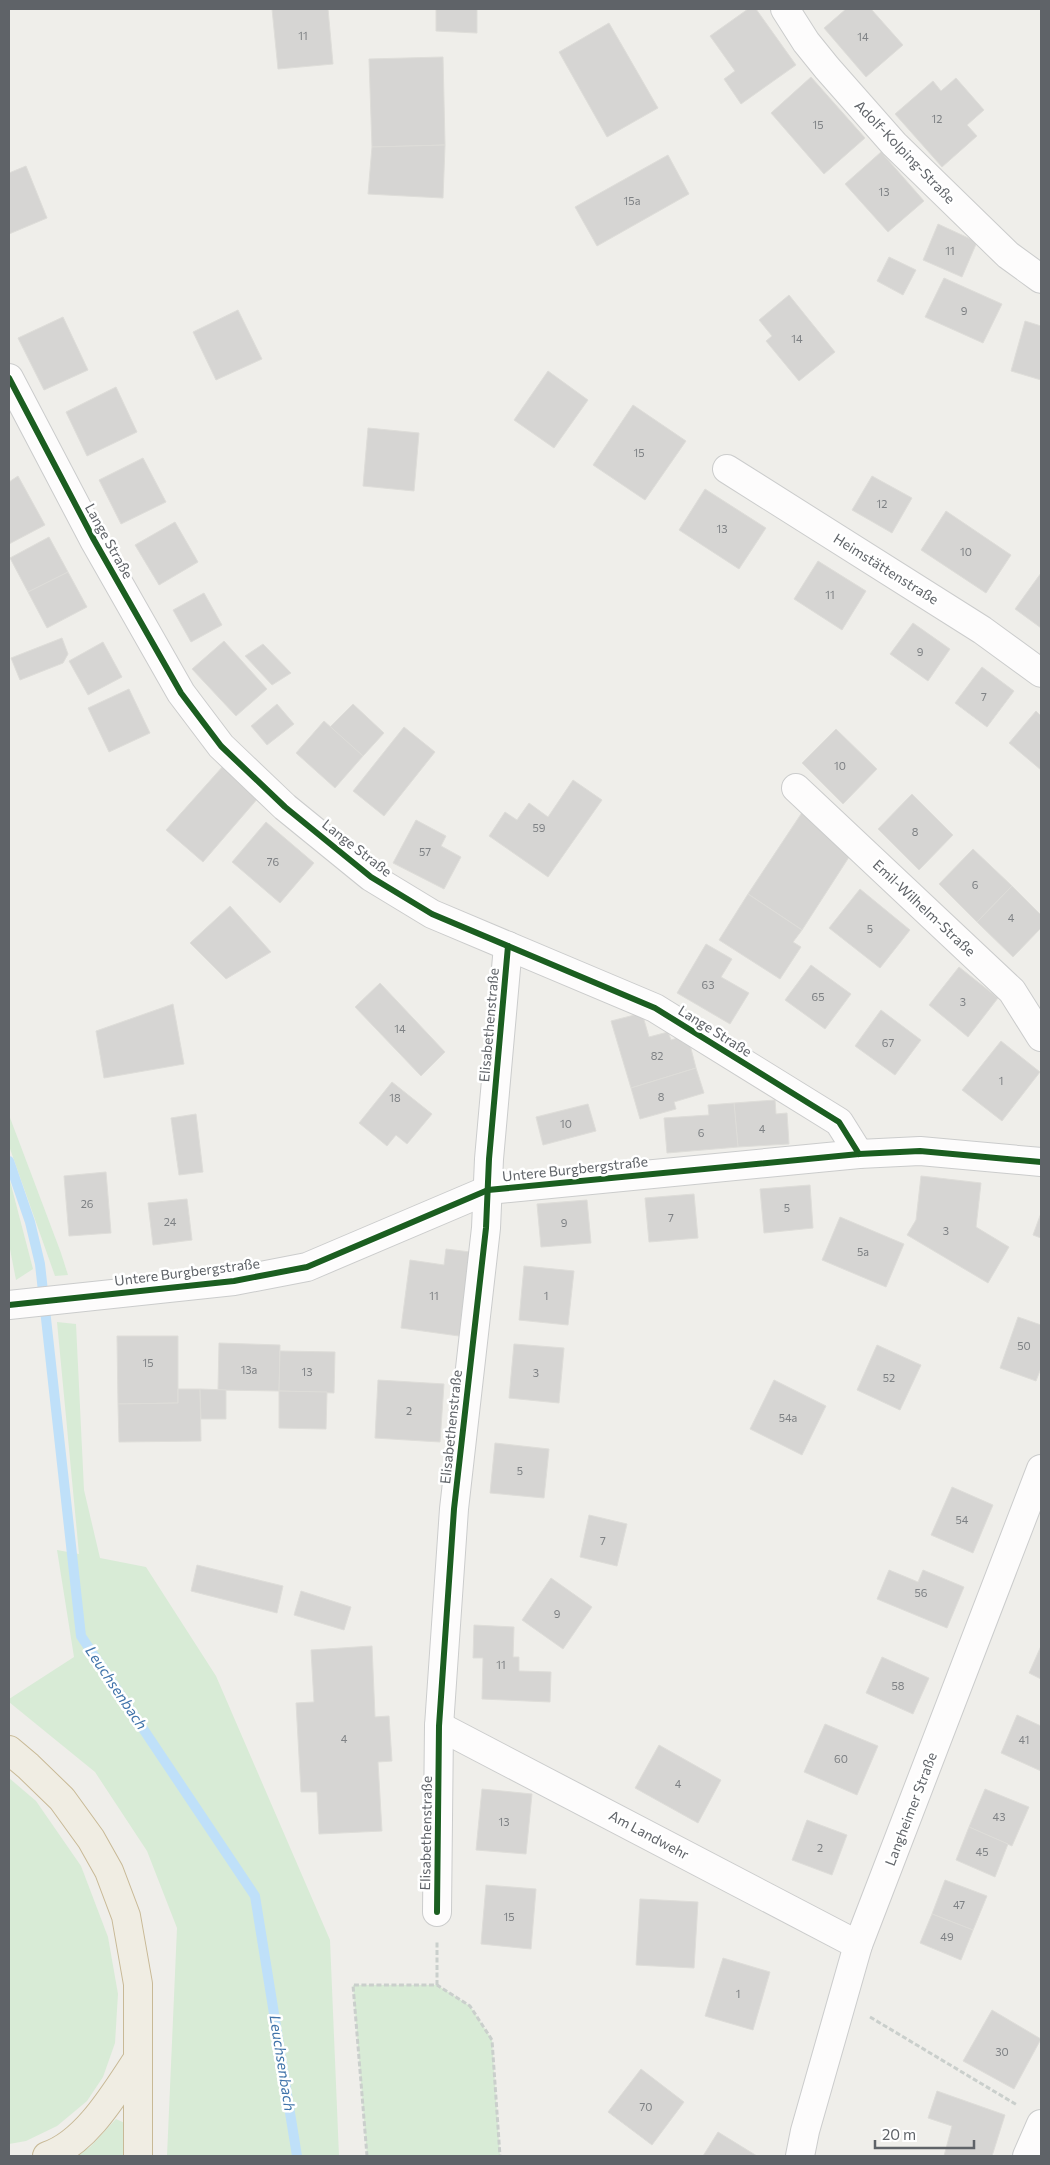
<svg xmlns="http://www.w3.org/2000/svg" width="1050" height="2165" font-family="Commissioner,sans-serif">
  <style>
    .green { fill: #d8ebd6 }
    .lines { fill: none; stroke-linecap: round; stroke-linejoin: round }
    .stream { stroke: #bfe0f9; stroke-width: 10 }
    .building { fill: #d6d5d3; stroke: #deddd9 }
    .street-casing { stroke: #cbcccc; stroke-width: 30 }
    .highway-casing { stroke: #c8b996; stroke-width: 30 }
    .path { stroke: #cacfcc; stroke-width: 3; stroke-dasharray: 5 2.5; stroke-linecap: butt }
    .street { stroke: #fdfcfc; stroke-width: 28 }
    .highway { stroke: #f0ede3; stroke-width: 28 }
    .cycleway-casing { stroke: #fff; stroke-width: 9 }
    .cycleway { stroke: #1b5e20; stroke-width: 6 }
    .labels { text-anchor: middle; stroke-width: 5; stroke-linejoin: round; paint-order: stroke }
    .number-label { font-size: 11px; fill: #7e8184 }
    .street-label { font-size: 14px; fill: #5f6368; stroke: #fff }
    .water-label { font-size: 15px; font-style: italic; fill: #4174aa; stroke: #fff }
  </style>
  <rect width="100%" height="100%" fill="#efeeea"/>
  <g class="green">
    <polygon points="9,1115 61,1253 68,1275 55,1276 9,1146"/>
    <polygon points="9,1177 33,1269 16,1280 9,1244"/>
    <polygon points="57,1322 76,1324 84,1490 100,1558 146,1567 216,1676 330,1940 339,2156 167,2156 177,1928 147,1851 95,1772 9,1702 9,1699 74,1657 57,1550 79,1554"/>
    <polygon points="9,1778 36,1801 81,1866 108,1937 118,1994 115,2043 103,2077 87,2101 57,2126 26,2141 9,2144"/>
    <polygon points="353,1985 437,1985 470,2006 492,2040 500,2156 367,2156"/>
    <polygon points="116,2119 131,2126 127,2156 73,2156 90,2147"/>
  </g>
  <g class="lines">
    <polyline class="stream" points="9,1161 30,1222 40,1264 81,1636 255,1896 297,2156"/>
  </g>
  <g class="building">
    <polygon points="272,9 328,9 333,64 278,69"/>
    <polygon points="436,9 477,9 477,33 436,31"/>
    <polygon points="748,9 756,9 796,65 741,104 724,79 735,71 710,36"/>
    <polygon points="846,9 871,9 903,45 866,77 824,28"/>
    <polygon points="609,23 658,108 607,137 559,52"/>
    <polygon points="443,57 445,145 372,147 369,59"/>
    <polygon points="811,77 865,138 824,174 771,113"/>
    <polygon points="956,78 984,110 967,125 977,136 942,167 895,114 933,81 941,91"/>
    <polygon points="445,145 443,198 368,194 372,147"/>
    <polygon points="881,152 924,201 888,232 845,184"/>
    <polygon points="668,155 689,194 597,246 575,207"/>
    <polygon points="26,166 47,218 9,234 9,173"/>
    <polygon points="938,224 977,242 962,277 923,260"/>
    <polygon points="889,257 916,270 903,295 877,281"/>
    <polygon points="944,278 1002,304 983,343 925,317"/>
    <polygon points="789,295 835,352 799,381 766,341 772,336 759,320"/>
    <polygon points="238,310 262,359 216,380 193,332"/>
    <polygon points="63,317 88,370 44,390 18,338"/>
    <polygon points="1025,321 1041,326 1041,380 1011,371"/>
    <polygon points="548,371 588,400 554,448 514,420"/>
    <polygon points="116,387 137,432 87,456 66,412"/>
    <polygon points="633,405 686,441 645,500 593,465"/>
    <polygon points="368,428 419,433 414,491 363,486"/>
    <polygon points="143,458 166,502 121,524 99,480"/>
    <polygon points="18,476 45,525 9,544 9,482"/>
    <polygon points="872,476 912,498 892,533 852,510"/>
    <polygon points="705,489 766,528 739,569 679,530"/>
    <polygon points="946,511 1011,555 986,593 921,550"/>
    <polygon points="175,522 198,562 159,585 135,545"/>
    <polygon points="49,537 68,572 28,592 10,558"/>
    <polygon points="818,561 866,591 842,630 794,599"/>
    <polygon points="68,572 87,607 47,628 28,592"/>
    <polygon points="1041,573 1041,628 1015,609"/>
    <polygon points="204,593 222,625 191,642 173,610"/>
    <polygon points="913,623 950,649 928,681 890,654"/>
    <polygon points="62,638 68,654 63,663 20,680 11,658"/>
    <polygon points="224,641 267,689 236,716 192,669"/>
    <polygon points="103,642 122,677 88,695 69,661"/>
    <polygon points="263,644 291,673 272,685 245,656"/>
    <polygon points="982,667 1014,691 987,727 955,703"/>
    <polygon points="129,689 150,733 109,752 88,708"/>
    <polygon points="277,704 294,724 267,745 251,726"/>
    <polygon points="353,704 384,733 363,756 330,727"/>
    <polygon points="1036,711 1041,716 1041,770 1009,743"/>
    <polygon points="324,721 363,756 335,788 296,753"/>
    <polygon points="404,727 435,752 384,816 353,791"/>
    <polygon points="836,729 877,769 843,804 802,763"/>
    <polygon points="224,765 259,797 203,862 166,830"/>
    <polygon points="573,780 602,800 548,877 489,836 505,812 517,820 529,803 548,817"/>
    <polygon points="912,794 953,835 919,870 878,829"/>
    <polygon points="803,811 851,854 802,930 748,894"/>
    <polygon points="416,820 446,836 441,846 461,857 444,889 393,863"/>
    <polygon points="266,822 314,863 280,903 232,862"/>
    <polygon points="973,849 1012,886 977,922 939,884"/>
    <polygon points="1012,886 1041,915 1041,928 1013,957 977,922"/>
    <polygon points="860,889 910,930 880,968 829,928"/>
    <polygon points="748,894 802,930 793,942 801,947 780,979 719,940"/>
    <polygon points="230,906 271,952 226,979 190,943"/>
    <polygon points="706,944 732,959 721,977 749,993 730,1024 677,993"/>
    <polygon points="811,965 851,994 825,1029 785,1000"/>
    <polygon points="959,967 998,998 968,1037 929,1005"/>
    <polygon points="380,983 445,1052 421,1076 355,1007"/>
    <polygon points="173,1004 184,1064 104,1078 96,1031"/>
    <polygon points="881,1010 921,1040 895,1075 855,1046"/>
    <polygon points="642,1013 649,1037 668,1032 671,1040 681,1037 683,1043 689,1041 696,1068 631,1088 611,1021"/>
    <polygon points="1001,1041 1040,1072 1002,1121 962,1090"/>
    <polygon points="696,1068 704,1093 674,1102 676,1109 640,1119 631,1088"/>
    <polygon points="392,1082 432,1114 407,1144 396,1135 387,1146 359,1123"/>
    <polygon points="775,1100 776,1114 787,1113 789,1144 738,1147 734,1103"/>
    <polygon points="734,1103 738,1147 667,1153 664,1118 709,1115 708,1105"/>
    <polygon points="588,1104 596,1131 543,1145 536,1117"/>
    <polygon points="196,1114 203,1172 179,1175 171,1118"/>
    <polygon points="106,1172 111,1233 69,1236 64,1176"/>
    <polygon points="921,1176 981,1183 976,1227 1009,1247 988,1283 907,1235 916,1220"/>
    <polygon points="810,1185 813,1228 764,1233 760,1189"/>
    <polygon points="694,1194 698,1238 649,1242 645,1198"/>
    <polygon points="187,1199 192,1240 153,1245 148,1203"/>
    <polygon points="587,1200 591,1243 541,1247 537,1204"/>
    <polygon points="1041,1213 1041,1238 1033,1235"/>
    <polygon points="840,1217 904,1244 886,1287 822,1260"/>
    <polygon points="446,1249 470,1252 459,1336 401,1328 410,1260 444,1265"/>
    <polygon points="524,1266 574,1271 568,1325 519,1320"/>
    <polygon points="1018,1317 1041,1325 1041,1368 1036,1381 1000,1368"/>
    <polygon points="117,1336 178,1336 178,1403 118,1404"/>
    <polygon points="219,1343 280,1345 279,1391 218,1390"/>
    <polygon points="514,1344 564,1348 559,1403 509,1398"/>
    <polygon points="877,1345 921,1365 900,1410 857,1390"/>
    <polygon points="280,1351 335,1352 334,1393 279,1391"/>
    <polygon points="378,1380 444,1384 440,1442 375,1438"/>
    <polygon points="774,1380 826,1406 802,1455 750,1429"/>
    <polygon points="178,1389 200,1389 201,1441 119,1442 118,1404 178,1403"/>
    <polygon points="200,1389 226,1390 226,1419 201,1419"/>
    <polygon points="279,1391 327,1392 326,1429 279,1428"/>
    <polygon points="495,1443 549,1449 544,1498 490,1493"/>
    <polygon points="952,1487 993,1505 973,1553 931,1535"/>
    <polygon points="589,1515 627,1524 617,1566 580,1557"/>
    <polygon points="197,1565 283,1586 277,1613 191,1591"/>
    <polygon points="889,1570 918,1582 923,1570 964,1587 947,1628 877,1599"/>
    <polygon points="551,1578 592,1607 563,1649 522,1620"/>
    <polygon points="301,1591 351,1607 344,1630 294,1615"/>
    <polygon points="474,1625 514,1627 513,1657 519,1657 519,1671 551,1672 550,1702 482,1699 483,1658 473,1658"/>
    <polygon points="372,1646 375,1717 389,1716 392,1761 378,1762 382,1831 319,1834 317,1792 301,1792 296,1703 314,1702 311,1650"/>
    <polygon points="1041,1646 1041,1679 1029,1673"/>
    <polygon points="882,1657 929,1678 913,1714 866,1693"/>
    <polygon points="1017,1715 1041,1726 1041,1771 1001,1753"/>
    <polygon points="825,1724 878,1746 857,1795 804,1772"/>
    <polygon points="659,1745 721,1780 698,1823 635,1788"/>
    <polygon points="482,1789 532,1794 526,1854 476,1850"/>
    <polygon points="985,1789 1029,1807 1012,1846 969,1827"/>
    <polygon points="807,1820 847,1835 832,1875 792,1860"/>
    <polygon points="969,1827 1008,1844 995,1877 956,1860"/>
    <polygon points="945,1880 987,1896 973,1930 932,1914"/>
    <polygon points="486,1885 536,1889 531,1949 481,1944"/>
    <polygon points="640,1899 698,1902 694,1968 636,1965"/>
    <polygon points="932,1914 973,1930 961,1960 920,1943"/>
    <polygon points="723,1958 770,1972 753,2030 705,2016"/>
    <polygon points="992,2010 1041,2039 1014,2089 963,2061"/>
    <polygon points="641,2069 684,2102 652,2145 608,2112"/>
    <polygon points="937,2091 1005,2115 992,2156 944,2156 952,2126 928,2118"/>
    <polygon points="718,2132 757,2156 703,2156"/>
  </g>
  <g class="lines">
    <g class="street-casing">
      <g id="street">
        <polyline points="785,9 806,42 827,68 894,144 1008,255 1041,279"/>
        <polyline points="9,378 94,540 181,693 221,746 285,807 371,877 432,914 655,1008 839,1122 859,1154"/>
        <polyline points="727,469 982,630 1041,673"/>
        <polyline points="796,788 1012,991 1041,1037"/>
        <polyline points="9,1305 234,1281 307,1267 488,1190 859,1154 920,1151 1041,1162"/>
        <polyline points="439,1726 858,1945"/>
        <polyline points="437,1912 439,1726 454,1509 486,1228 489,1159 508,946"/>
        <polyline points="800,2156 805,2131 858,1945 1041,1469"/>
        <polyline points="1027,2156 1041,2124"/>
      </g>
    </g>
    <g class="highway-casing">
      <g id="highway">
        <polyline points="9,1750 28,1766 62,1799 91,1839 109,1871 126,1916 138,1984 138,2156"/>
        <path d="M47,2156c39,-13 68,-63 90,-96"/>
      </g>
    </g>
    <g class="path">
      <polyline points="437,1985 437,1941"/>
      <polyline points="870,2017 1017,2105"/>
      <polyline points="367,2156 353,1985 437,1985 470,2006 492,2040 500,2156"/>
    </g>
    <use href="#street" class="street"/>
    <use href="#highway" class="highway"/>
    <g class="cycleway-casing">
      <g id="cycleway">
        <polyline points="9,378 94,540 181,693 221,746 285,807 371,877 432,914 655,1008 839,1122 859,1154"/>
        <polyline points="9,1305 234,1281 307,1267 488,1190 859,1154 920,1151 1041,1162"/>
        <polyline points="437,1912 439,1726 454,1509 486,1228 489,1159 508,946"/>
      </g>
    </g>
    <use href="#cycleway" class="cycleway"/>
  </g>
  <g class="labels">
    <g class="number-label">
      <text x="303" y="40">11</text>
      <text x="863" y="41">14</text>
      <text x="937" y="123">12</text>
      <text x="818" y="129">15</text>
      <text x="884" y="196">13</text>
      <text x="632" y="205">15a</text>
      <text x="950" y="255">11</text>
      <text x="964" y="315">9</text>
      <text x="797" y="343">14</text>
      <text x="639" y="457">15</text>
      <text x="882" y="508">12</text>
      <text x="722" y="533">13</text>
      <text x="966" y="556">10</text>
      <text x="830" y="599">11</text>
      <text x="920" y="656">9</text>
      <text x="984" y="701">7</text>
      <text x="840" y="770">10</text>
      <text x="539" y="832">59</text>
      <text x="915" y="836">8</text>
      <text x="425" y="856">57</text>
      <text x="273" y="866">76</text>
      <text x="975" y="889">6</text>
      <text x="1011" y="922">4</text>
      <text x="870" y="933">5</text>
      <text x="708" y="989">63</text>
      <text x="818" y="1001">65</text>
      <text x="963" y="1006">3</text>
      <text x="400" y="1033">14</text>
      <text x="888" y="1047">67</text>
      <text x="657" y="1060">82</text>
      <text x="1001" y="1085">1</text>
      <text x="661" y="1101">8</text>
      <text x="395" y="1102">18</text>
      <text x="566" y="1128">10</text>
      <text x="762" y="1133">4</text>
      <text x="701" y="1137">6</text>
      <text x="87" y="1208">26</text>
      <text x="787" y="1212">5</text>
      <text x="671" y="1222">7</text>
      <text x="170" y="1226">24</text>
      <text x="564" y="1227">9</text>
      <text x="946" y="1235">3</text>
      <text x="863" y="1256">5a</text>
      <text x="434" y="1300">11</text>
      <text x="546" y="1300">1</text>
      <text x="1024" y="1350">50</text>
      <text x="148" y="1367">15</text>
      <text x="249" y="1374">13a</text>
      <text x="307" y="1376">13</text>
      <text x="536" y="1377">3</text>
      <text x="889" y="1382">52</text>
      <text x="409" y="1415">2</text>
      <text x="788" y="1422">54a</text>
      <text x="520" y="1475">5</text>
      <text x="962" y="1524">54</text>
      <text x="603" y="1545">7</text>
      <text x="921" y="1597">56</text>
      <text x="557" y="1618">9</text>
      <text x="501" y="1669">11</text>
      <text x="898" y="1690">58</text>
      <text x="344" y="1743">4</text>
      <text x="1024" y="1744">41</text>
      <text x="841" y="1763">60</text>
      <text x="678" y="1788">4</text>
      <text x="999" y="1821">43</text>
      <text x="504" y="1826">13</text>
      <text x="820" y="1852">2</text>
      <text x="982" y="1856">45</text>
      <text x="959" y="1909">47</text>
      <text x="509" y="1921">15</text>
      <text x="947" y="1941">49</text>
      <text x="738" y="1998">1</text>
      <text x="1002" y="2056">30</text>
      <text x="646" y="2111">70</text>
    </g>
    <g class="street-label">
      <text transform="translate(905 152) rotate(46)" y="5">Adolf-Kolping-Straße</text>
      <text transform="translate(109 541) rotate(61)" y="5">Lange Straße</text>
      <text transform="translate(886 569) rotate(32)" y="5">Heimstättenstraße</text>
      <text transform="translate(357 848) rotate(38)" y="5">Lange Straße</text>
      <text transform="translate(924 908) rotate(43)" y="5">Emil-Wilhelm-Straße</text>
      <text transform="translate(489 1025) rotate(-85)" y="5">Elisabethenstraße</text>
      <text transform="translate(715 1031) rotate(32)" y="5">Lange Straße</text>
      <text transform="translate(575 1169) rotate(-6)" y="5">Untere Burgbergstraße</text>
      <text transform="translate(187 1272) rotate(-7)" y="5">Untere Burgbergstraße</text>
      <text transform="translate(451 1427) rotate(-84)" y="5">Elisabethenstraße</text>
      <text transform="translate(911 1809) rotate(-69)" y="5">Langheimer Straße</text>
      <text transform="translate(426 1833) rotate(-89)" y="5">Elisabethenstraße</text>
      <text transform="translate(649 1835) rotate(28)" y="5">Am Landwehr</text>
    </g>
    <g class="water-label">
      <text transform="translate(116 1688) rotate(56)" y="5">Leuchsenbach</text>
      <text transform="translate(282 2063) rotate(81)" y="5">Leuchsenbach</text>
    </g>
  </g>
  <rect width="1050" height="2165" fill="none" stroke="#5f6368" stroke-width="20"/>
  <path d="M875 2140v8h99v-8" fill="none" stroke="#5f6368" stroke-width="2.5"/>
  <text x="882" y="2140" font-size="15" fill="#5f6368" stroke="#ffffff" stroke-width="4" paint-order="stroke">20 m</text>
</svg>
